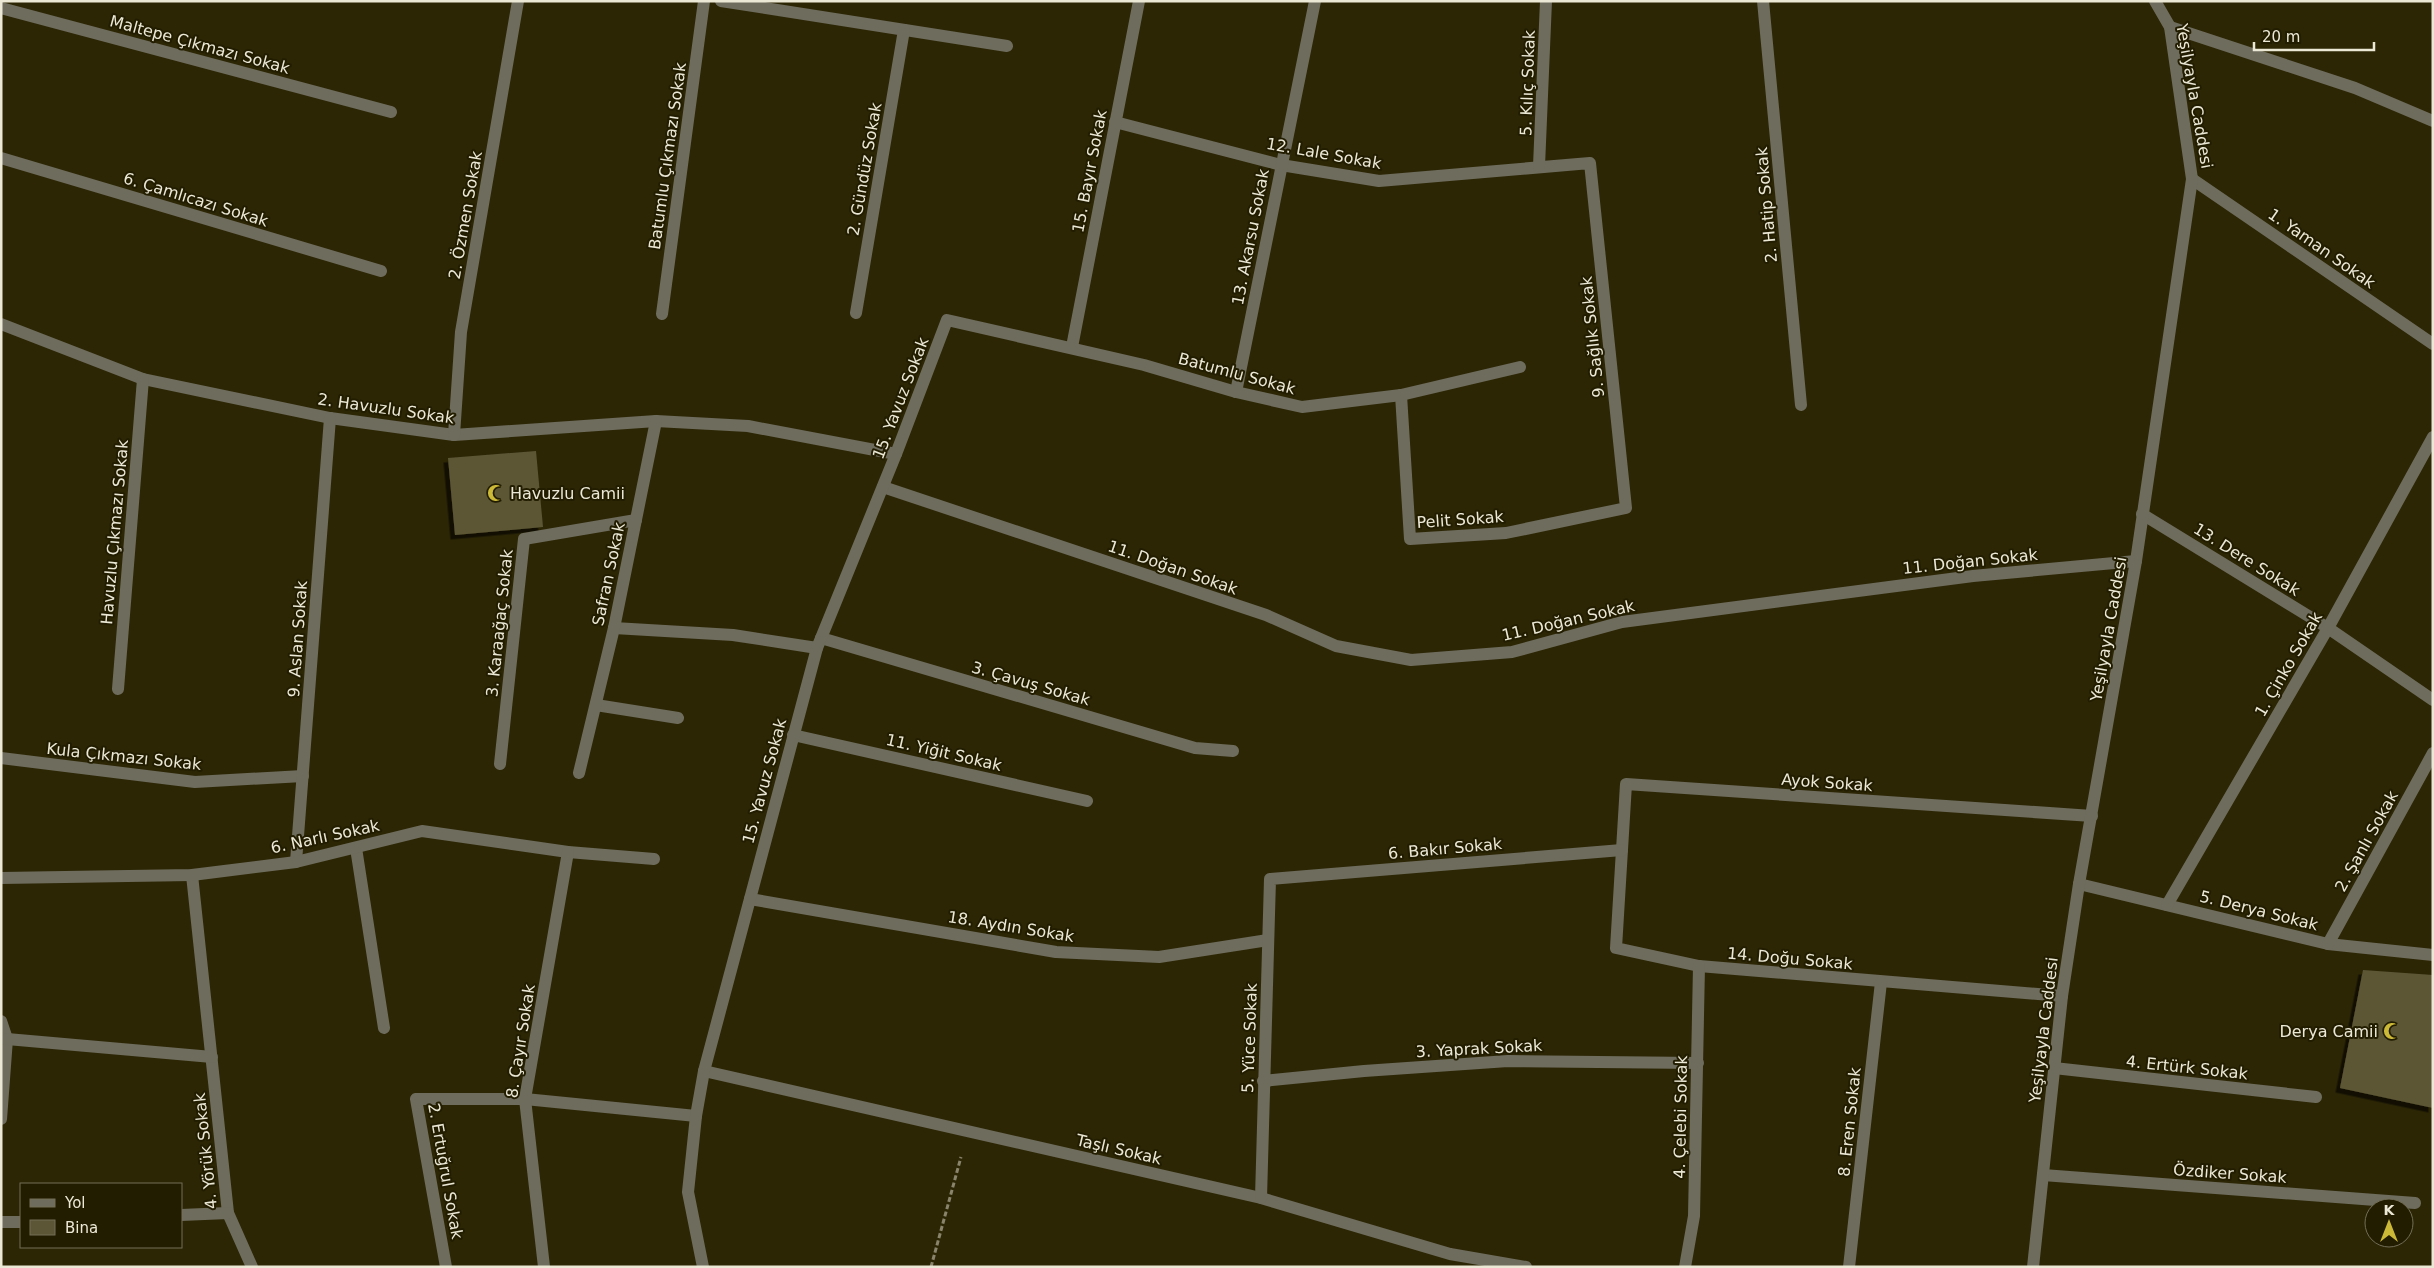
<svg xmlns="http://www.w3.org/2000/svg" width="2434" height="1268" font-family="'DejaVu Sans',sans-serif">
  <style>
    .building { fill: #5c5636; filter: url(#shadow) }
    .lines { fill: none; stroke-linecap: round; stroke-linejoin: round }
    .path { stroke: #89846b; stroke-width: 3; stroke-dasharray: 5 2.5; stroke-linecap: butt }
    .minor { stroke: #6e6c5d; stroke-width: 12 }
    .labels { text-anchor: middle; stroke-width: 4; stroke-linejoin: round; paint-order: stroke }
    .street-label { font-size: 16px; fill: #ebe8d6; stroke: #221d00 }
    .poi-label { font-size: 16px; fill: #ebe8d6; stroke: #221d00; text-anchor: start }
  </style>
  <defs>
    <filter id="shadow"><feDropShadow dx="-4.5" dy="4.5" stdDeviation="0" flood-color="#0009"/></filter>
  </defs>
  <rect width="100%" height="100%" fill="#2c2605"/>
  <g class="building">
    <polygon points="536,451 543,527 455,535 448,458"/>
    <polygon points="2363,970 2433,975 2433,1108 2340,1088"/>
  </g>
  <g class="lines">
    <polyline class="path" points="931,1267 961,1157"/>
    <g class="minor">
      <polyline points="721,1 1007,46"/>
      <polyline points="1763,1 1801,405"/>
      <polyline points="1,8 391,112"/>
      <polyline points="2170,27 2355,88 2433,121"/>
      <polyline points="1115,122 1281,165 1379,181 1590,163 1626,508 1506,533 1410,539 1401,395"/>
      <polyline points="1,158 381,271"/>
      <polyline points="1539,166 1546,1"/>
      <polyline points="2192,179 2433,344"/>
      <polyline points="856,313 904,30"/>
      <polyline points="662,314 704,1"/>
      <polyline points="1,324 143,379 330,418 454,435 656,421 748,426 896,454"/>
      <polyline points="1072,347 1139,1"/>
      <polyline points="1236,392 1315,1"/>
      <polyline points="454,435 461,332 518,1"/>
      <polyline points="883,487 1266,615 1336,646 1411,660 1512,652 1622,622 1973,576 2136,561"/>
      <polyline points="2142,514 2328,628 2433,700"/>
      <polyline points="614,628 733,635 817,648"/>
      <polyline points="821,638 1195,748 1233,751"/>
      <polyline points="118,689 143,379"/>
      <polyline points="596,705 678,718"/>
      <polyline points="793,735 1087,801"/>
      <polyline points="1,758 195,782 303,776"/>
      <polyline points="500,764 524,539 636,520"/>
      <polyline points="579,773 614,628 656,421"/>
      <polyline points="356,848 384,1028"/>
      <polyline points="296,862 330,418"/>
      <polyline points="192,875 228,1213 252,1267"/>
      <polyline points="1,878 192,875 296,862 422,831 568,852 654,859"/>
      <polyline points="2079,884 2328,944 2433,955"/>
      <polyline points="750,899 1056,952 1159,957 1268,940"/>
      <polyline points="2167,905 2328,628 2433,437"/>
      <polyline points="2328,944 2433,753"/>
      <polyline points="2062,996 1699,966 1616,948 1626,784 2092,816"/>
      <polyline points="1,1021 7,1039 1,1119"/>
      <polyline points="7,1039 212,1057"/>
      <polyline points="2054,1068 2316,1097"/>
      <polyline points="704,1071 1261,1198 1450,1254 1526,1267"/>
      <polyline points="1263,1081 1364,1071 1508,1061 1698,1063"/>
      <polyline points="2043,1175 2415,1203"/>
      <polyline points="1261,1198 1270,879 1622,850"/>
      <polyline points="181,1215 228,1213"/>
      <polyline points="1,1222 21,1222"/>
      <polyline points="446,1267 416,1099 525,1099 696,1116"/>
      <polyline points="544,1267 525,1099 568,852"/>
      <polyline points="703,1267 688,1192 696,1116 704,1071 817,648 896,454 947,320 1144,365 1236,392 1302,407 1401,395 1520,367"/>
      <polyline points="1685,1267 1694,1216 1699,966"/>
      <polyline points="1849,1267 1881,982"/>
      <polyline points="2033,1267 2062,996 2079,884 2136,561 2192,179 2170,27 2155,1"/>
    </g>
  </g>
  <defs>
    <g id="mosque-bare" transform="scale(1.35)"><path d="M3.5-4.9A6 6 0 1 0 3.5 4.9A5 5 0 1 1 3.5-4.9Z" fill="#cdb938" stroke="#221d00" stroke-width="2.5" paint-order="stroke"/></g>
  </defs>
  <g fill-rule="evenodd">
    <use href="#mosque-bare" x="496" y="493"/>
    <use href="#mosque-bare" x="2392" y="1031"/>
  </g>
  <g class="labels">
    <g class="street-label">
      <text transform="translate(200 44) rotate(15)" y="6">Maltepe Çıkmazı Sokak</text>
      <text transform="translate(1527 83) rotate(-88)" y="6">5. Kılıç Sokak</text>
      <text transform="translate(2195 96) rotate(80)" y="6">Yeşilyayla Caddesi</text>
      <text transform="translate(1324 153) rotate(10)" y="6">12. Lale Sokak</text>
      <text transform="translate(667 156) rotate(-82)" y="6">Batumlu Çıkmazı Sokak</text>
      <text transform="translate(864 169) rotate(-80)" y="6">2. Gündüz Sokak</text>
      <text transform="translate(1089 171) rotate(-79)" y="6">15. Bayır Sokak</text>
      <text transform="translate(196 199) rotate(17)" y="6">6. Çamlıcazı Sokak</text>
      <text transform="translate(1766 205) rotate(-95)" y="6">2. Hatip Sokak</text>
      <text transform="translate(465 215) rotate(-80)" y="6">2. Özmen Sokak</text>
      <text transform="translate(1250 237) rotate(-79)" y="6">13. Akarsu Sokak</text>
      <text transform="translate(2322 248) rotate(35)" y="6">1. Yaman Sokak</text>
      <text transform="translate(1592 337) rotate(-96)" y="6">9. Sağlık Sokak</text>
      <text transform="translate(1237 373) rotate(15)" y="6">Batumlu Sokak</text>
      <text transform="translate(900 398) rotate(-69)" y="6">15. Yavuz Sokak</text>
      <text transform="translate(386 408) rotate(8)" y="6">2. Havuzlu Sokak</text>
      <text transform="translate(1460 519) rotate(-4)" y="6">Pelit Sokak</text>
      <text transform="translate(114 532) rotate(-85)" y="6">Havuzlu Çıkmazı Sokak</text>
      <text transform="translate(2247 559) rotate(32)" y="6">13. Dere Sokak</text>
      <text transform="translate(1970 561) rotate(-6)" y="6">11. Doğan Sokak</text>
      <text transform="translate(1173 567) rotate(19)" y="6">11. Doğan Sokak</text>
      <text transform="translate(608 574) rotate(-78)" y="6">Safran Sokak</text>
      <text transform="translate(1568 620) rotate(-13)" y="6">11. Doğan Sokak</text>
      <text transform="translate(499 623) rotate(-84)" y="6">3. Karaağaç Sokak</text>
      <text transform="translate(2108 629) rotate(-80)" y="6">Yeşilyayla Caddesi</text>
      <text transform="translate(297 639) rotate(-86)" y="6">9. Aslan Sokak</text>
      <text transform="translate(2288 664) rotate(-60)" y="6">1. Çinko Sokak</text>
      <text transform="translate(1031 683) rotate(16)" y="6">3. Çavuş Sokak</text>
      <text transform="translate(944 752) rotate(13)" y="6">11. Yiğit Sokak</text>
      <text transform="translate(124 756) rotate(6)" y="6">Kula Çıkmazı Sokak</text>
      <text transform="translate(764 781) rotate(-75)" y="6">15. Yavuz Sokak</text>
      <text transform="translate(1827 782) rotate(4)" y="6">Ayok Sokak</text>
      <text transform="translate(325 836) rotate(-12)" y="6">6. Narlı Sokak</text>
      <text transform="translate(2366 841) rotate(-61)" y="6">2. Şanlı Sokak</text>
      <text transform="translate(1445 848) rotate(-5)" y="6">6. Bakır Sokak</text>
      <text transform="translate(2259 910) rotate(14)" y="6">5. Derya Sokak</text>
      <text transform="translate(1011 926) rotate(9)" y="6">18. Aydın Sokak</text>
      <text transform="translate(1790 958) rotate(5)" y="6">14. Doğu Sokak</text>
      <text transform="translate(2043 1030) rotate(-83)" y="6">Yeşilyayla Caddesi</text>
      <text transform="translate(1249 1038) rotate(-88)" y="6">5. Yüce Sokak</text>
      <text transform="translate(520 1041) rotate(-81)" y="6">8. Çayır Sokak</text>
      <text transform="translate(1479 1048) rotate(-3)" y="6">3. Yaprak Sokak</text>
      <text transform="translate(2187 1067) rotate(6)" y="6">4. Ertürk Sokak</text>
      <text transform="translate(1680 1117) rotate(-89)" y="6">4. Çelebi Sokak</text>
      <text transform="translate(1849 1122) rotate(-84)" y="6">8. Eren Sokak</text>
      <text transform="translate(1119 1149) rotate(13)" y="6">Taşlı Sokak</text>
      <text transform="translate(205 1151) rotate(-96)" y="6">4. Yörük Sokak</text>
      <text transform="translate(446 1171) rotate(80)" y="6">2. Ertuğrul Sokak</text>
      <text transform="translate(2230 1173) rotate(4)" y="6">Özdiker Sokak</text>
    </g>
    <g class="poi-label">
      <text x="510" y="499">Havuzlu Camii</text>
      <text x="2378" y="1037" text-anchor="end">Derya Camii</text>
    </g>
  </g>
  <rect width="2434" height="1268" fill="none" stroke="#ebe8d6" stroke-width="5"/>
  <rect x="20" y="1183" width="162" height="65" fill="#221d00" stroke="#726e56"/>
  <rect x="30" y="1199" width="25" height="8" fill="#6e6c5d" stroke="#726e56"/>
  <text x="65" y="1208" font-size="15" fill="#ebe8d6">Yol</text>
  <rect x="30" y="1220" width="25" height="15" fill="#5c5636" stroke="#726e56"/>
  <text x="65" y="1233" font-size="15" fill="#ebe8d6">Bina</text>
  <g transform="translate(2389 1223)"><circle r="24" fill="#221d00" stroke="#726e56"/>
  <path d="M0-4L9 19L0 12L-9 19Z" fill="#cdb938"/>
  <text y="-8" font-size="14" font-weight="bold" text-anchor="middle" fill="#ebe8d6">K</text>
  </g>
  <path d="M2254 42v8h120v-8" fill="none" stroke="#ebe8d6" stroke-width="2.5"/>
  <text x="2262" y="42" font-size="15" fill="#ebe8d6" stroke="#221d00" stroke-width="4" paint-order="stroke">20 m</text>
</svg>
